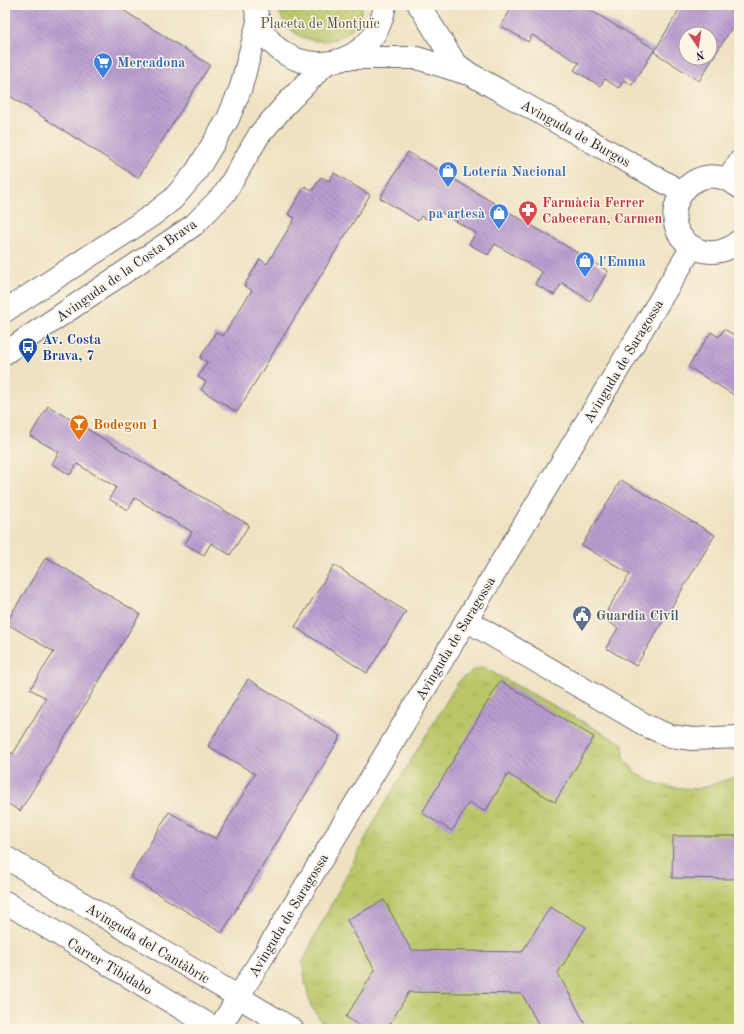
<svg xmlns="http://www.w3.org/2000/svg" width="744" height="1034" font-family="'Old Standard TT',serif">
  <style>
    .grass { fill: url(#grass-dots); stroke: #6e7451 }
    .park { fill: url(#park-tufts); stroke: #6e7451 }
    .building { fill: url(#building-back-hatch); fill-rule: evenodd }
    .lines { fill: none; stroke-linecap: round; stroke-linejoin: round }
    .minor-casing { stroke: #6a656a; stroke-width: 24 }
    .tertiary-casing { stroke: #6a656a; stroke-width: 24 }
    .minor { stroke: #fff; stroke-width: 22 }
    .tertiary { stroke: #fff; stroke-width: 22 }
    .labels { text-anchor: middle; stroke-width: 3; stroke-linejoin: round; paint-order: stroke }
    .park-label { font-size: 14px; fill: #505348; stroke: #fcf5e5 }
    .shop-label { font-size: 14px; font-weight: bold; fill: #366cbe; stroke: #fcf5e5; text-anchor: start }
    .street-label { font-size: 14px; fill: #22223b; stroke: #fcf5e5 }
    .health-label { font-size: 14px; font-weight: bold; fill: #be3a42; stroke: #fcf5e5; text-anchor: start }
    .transit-label { font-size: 14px; font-weight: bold; fill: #164399; stroke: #fcf5e5; text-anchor: start }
    .food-label { font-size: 14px; font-weight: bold; fill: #c56008; stroke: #fcf5e5; text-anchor: start }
    .service-label { font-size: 14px; font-weight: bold; fill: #4e5e75; stroke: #fcf5e5; text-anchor: start }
  </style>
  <defs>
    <pattern id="grass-dots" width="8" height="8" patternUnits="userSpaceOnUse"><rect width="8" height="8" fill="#bac667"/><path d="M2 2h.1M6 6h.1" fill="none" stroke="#a0aa5a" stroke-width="1.8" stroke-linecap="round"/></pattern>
    <pattern id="park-tufts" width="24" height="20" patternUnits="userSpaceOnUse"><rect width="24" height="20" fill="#bac667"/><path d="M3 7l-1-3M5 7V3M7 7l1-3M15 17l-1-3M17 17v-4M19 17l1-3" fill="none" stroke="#a0aa5a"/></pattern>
    <pattern id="building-back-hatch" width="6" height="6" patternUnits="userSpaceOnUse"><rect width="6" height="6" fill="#b99dd0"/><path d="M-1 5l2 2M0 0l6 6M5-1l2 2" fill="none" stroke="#9680aa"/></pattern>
  </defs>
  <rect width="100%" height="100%" fill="#fcf5e5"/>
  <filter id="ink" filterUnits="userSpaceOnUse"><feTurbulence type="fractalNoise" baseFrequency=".025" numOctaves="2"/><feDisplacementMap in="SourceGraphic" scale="8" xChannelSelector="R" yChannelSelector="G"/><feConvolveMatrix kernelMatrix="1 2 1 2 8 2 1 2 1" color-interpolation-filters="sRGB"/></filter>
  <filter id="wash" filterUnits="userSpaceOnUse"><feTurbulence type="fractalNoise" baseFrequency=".012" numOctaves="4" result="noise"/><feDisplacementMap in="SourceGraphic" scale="16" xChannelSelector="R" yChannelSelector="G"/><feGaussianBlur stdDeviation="0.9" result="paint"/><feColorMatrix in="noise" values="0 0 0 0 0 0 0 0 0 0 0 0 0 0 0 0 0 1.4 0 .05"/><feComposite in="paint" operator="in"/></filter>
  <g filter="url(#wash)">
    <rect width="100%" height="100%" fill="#efe2c2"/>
    <path class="grass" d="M278,5h84c-3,48 -77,48 -84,0z"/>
    <polygon class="park" points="483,667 623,744 624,758 636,773 652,782 669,787 697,789 739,776 739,1029 334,1029 321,1021 311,1006 305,982 303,962 313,940 377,816 459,681 472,671"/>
    <g id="blocks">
      <g class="building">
        <polygon points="5,5 115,5 210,65 138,178 5,93"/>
        <polygon points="513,5 582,5 655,49 632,85 624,80 619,88 605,79 600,86 574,70 579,63 559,51 532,35 528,42 501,26"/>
        <path d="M682,5h57v11l-40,65 -45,-29zM686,34h24v24h-24z"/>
        <polygon points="408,152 608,271 590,301 562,283 554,295 535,284 542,272 495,244 488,255 469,244 476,233 437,210 430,221 421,216 418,221 380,198"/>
        <polygon points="334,173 370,195 237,412 201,390 206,382 198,377 207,362 200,358 216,332 223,336 252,290 244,286 260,259 267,264 295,218 288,214 305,186 312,191 321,177 329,181"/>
        <polygon points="724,329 739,338 739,398 688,367 711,332 719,337"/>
        <polygon points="48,406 249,525 230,555 211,543 204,555 185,544 192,532 135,498 128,510 109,499 116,487 77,464 70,475 52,464 59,452 30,436"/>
        <polygon points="621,480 715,535 636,666 606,648 618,628 607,621 612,613 607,610 630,574 582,545"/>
        <polygon points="46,557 140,614 20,811 5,802 5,750 13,754 46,698 30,689 54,652 6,623"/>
        <polygon points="334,565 406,612 367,673 295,627"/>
        <polygon points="248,679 341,736 222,933 130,877 169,812 216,839 255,774 208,746"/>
        <polygon points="500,681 594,737 555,802 508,774 485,812 469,802 452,831 422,813"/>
        <polygon points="673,836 739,836 739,879 672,878"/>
        <polygon points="384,900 411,950 522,952 550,907 586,927 558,973 588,1029 541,1029 522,994 409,992 387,1029 365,1029 346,1017 375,970 347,920"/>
      </g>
    </g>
  </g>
  <g filter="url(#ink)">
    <use href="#blocks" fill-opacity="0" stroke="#6a656a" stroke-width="1"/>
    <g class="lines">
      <g class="minor-casing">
        <g id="minor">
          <polyline points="419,5 455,63 470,74 682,192"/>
          <polyline points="345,58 417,58 465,73"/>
          <polyline points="728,180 739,162"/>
          <path d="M739,187c-49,-39 -94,41 -40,63 14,5 29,1 40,-9"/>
          <polyline points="466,620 647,726 670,736 692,739 739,737"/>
          <polyline points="219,1029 692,247"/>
        </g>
      </g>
      <g class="tertiary-casing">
        <g id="tertiary">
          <path d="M255,5c11,78 118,77 130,0"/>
          <polyline points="5,311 151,216 173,199 196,172 228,119 241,87 258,22"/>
          <polyline points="5,353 194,225 225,193 259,135 286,104 325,64"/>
          <polyline points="5,857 292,1029"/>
          <polyline points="5,902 216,1029"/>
        </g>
      </g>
      <use href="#minor" class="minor"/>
      <use href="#tertiary" class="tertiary"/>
    </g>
  </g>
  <defs>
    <g id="supermarket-pin" transform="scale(1)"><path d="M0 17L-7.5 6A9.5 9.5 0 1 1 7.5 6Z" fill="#3f7fe0" stroke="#fcf5e5"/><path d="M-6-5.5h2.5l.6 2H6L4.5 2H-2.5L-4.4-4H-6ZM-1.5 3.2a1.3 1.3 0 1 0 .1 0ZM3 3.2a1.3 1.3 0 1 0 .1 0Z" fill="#fff"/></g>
    <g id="shop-pin" transform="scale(1)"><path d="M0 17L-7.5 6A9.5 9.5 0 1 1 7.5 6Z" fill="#3f7fe0" stroke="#fcf5e5"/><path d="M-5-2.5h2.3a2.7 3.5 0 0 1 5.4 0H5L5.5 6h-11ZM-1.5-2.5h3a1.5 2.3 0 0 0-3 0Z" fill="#fff"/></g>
    <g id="pharmacy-pin" transform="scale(1)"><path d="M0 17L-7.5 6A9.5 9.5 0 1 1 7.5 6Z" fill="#e0444e" stroke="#fcf5e5"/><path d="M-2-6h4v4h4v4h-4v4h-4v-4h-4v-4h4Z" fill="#fff"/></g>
    <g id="bus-pin" transform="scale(1)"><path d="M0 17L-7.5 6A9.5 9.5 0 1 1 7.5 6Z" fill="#1a4fb4" stroke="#fcf5e5"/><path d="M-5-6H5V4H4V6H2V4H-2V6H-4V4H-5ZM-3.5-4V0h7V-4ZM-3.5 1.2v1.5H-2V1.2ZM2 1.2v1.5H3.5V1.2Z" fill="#fff"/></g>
    <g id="bar-pin" transform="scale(1)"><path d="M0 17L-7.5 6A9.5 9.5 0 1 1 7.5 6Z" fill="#e8710a" stroke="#fcf5e5"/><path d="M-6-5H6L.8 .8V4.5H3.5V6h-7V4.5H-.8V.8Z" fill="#fff"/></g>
    <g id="civic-pin" transform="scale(1)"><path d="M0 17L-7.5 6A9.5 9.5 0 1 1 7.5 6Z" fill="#5c6f8a" stroke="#fcf5e5"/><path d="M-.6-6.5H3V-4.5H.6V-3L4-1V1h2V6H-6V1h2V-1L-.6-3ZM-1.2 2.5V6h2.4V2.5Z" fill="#fff"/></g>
  </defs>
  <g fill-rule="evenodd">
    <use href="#supermarket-pin" x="103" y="62"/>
    <use href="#shop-pin" x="448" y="171"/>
    <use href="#pharmacy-pin" x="528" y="210"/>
    <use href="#shop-pin" x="499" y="213"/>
    <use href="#shop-pin" x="585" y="261"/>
    <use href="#bus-pin" x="28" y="347"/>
    <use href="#bar-pin" x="79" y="424"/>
    <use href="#civic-pin" x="582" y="615"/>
  </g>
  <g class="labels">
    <g class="park-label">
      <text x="320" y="28">Placeta de Montjuïc</text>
    </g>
    <g class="shop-label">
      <text x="117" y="67">Mercadona</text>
      <text x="462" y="176">Lotería Nacional</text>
      <text x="485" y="218" text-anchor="end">pa artesà</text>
      <text x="599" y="266">l'Emma</text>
    </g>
    <g class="street-label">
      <text transform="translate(576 133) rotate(29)" y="5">Avinguda de Burgos</text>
      <text transform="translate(126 270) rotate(-35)" y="5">Avinguda de la Costa Brava</text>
      <text transform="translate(623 361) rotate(-59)" y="5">Avinguda de Saragossa</text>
      <text transform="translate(455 638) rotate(-59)" y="5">Avinguda de Saragossa</text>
      <text transform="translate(288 915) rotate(-59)" y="5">Avinguda de Saragossa</text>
      <text transform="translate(148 943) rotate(31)" y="5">Avinguda del Cantàbric</text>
      <text transform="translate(110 966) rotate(31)" y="5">Carrer Tibidabo</text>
    </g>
    <g class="health-label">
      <text x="542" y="207">Farmàcia Ferrer<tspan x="542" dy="16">Cabeceran, Carmen</tspan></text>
    </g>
    <g class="transit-label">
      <text x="42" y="344">Av. Costa<tspan x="42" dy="16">Brava, 7</tspan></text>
    </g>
    <g class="food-label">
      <text x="93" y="429">Bodegon 1</text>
    </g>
    <g class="service-label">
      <text x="596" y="620">Guardia Civil</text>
    </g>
  </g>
  <rect width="744" height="1034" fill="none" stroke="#fcf5e5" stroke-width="20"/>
  <g transform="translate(698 46) rotate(167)"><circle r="19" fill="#fcf5e5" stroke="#a5a1a1"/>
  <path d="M0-3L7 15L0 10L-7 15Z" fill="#d1495b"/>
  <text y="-6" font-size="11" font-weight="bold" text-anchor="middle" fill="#22223b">N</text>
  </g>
</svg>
